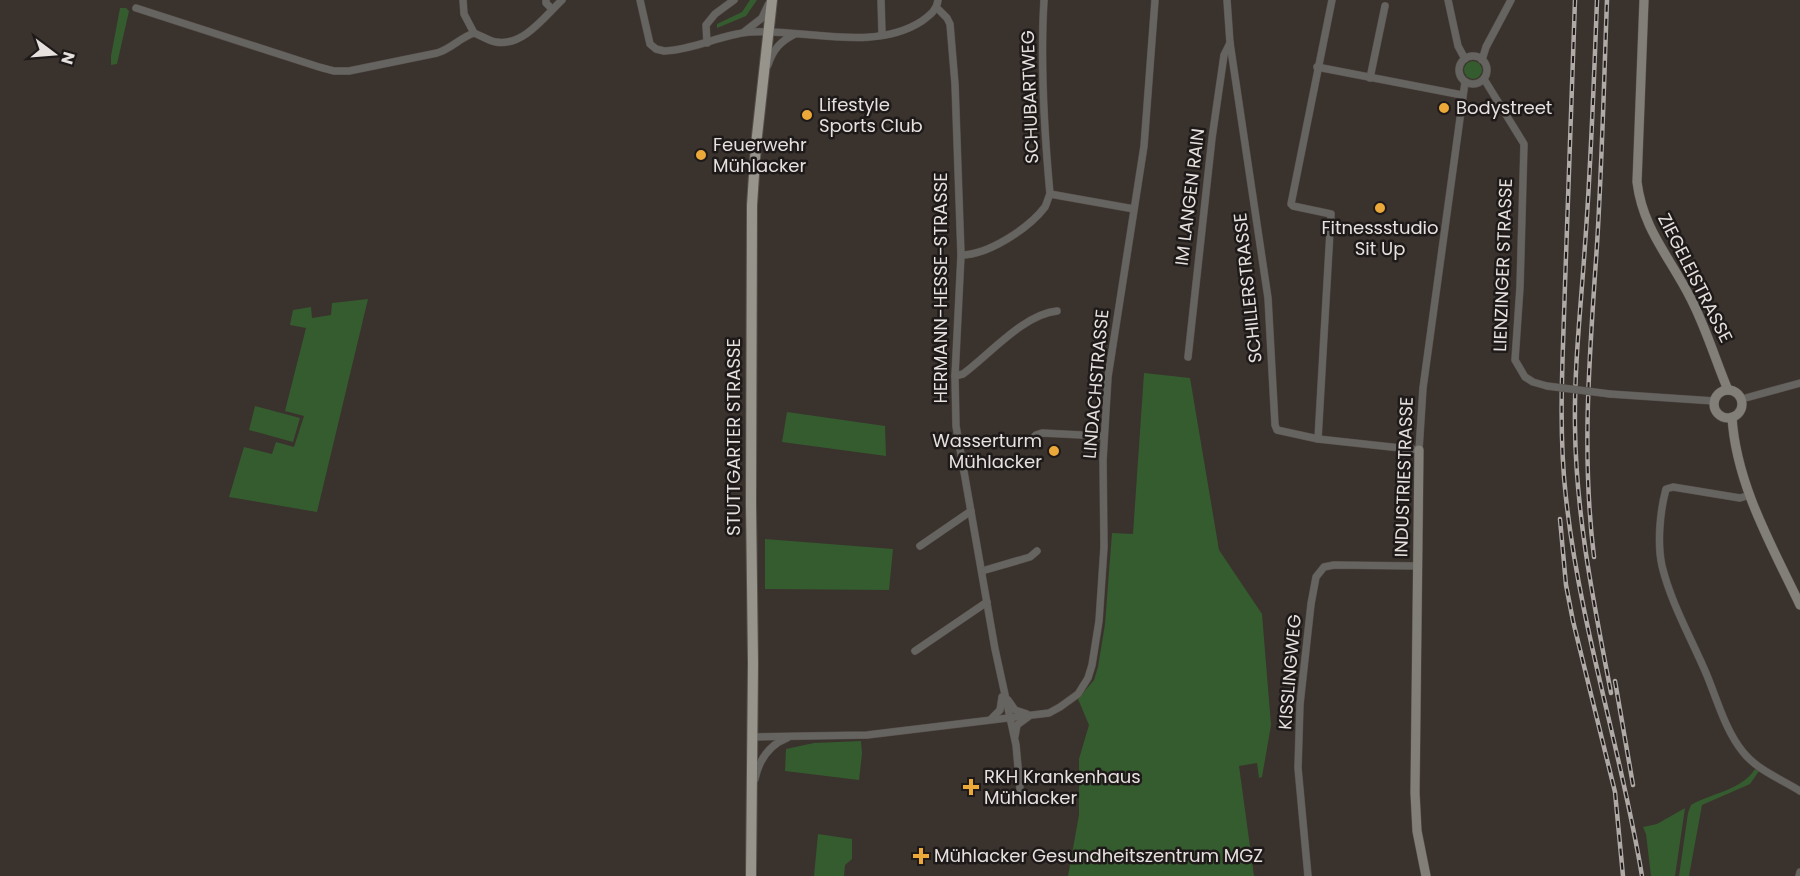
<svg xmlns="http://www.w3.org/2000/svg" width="1800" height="876" font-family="Poppins,sans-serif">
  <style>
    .green { fill: #355c2e }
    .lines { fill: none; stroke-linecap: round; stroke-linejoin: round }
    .street-casing { stroke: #564e49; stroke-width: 8 }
    .secondary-casing { stroke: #564e49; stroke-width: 10 }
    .primary-casing { stroke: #564e49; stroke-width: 12 }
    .street { stroke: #666460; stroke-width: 7 }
    .secondary { stroke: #827f79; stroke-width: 9 }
    .primary { stroke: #97948c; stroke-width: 10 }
    .rail-casing { stroke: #b0aaa7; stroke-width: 4.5 }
    .rail { stroke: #1e1a19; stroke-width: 2; stroke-dasharray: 7; stroke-linecap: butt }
    .street-bridge-casing { stroke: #564e49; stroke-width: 8; stroke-linecap: butt }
    .street-bridge { stroke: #666460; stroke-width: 7 }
    .poi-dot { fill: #eca93a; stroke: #1e1a19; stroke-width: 2 }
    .labels { text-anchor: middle; stroke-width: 5; stroke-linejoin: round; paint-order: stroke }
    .street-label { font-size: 18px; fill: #e6e1de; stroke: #1e1a19 }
    .poi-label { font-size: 18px; fill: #e6e1de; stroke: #1e1a19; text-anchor: start }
  </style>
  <rect width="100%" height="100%" fill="#3a322d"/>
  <g class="green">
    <polygon points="750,0 757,0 746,16 717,28 717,24 742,12"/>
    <polygon points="120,8 126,8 129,11 117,64 111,65 111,56"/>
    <circle cx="1473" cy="70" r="9"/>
    <polygon points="368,299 317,512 229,497 244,447 272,454 276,442 294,447 304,416 285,411 306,328 290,325 293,310 311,307 312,318 331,315 332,303"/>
    <polygon points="1144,373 1190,378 1219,550 1262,614 1271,725 1262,777 1259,778 1257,763 1239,766 1254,876 1068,876 1079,815 1079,759 1089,725 1078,699 1094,680 1098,667 1105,624 1112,533 1133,534"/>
    <polygon points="255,406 300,418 293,442 249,430"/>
    <polygon points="787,412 885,426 886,456 782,442"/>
    <polygon points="765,539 893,549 889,590 765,589"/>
    <polygon points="861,741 862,754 859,780 785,771 786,749 814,743"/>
    <path d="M1755,769l4,2 -9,13 -48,21 -13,71h-10l9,-63 3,-8c21,-12 51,-15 64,-36z"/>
    <polygon points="1685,808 1675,876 1651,876 1646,834 1643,827 1657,824"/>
    <polygon points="818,834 852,839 852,859 845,865 844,876 814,876"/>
  </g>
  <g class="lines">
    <g class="street-casing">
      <g id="street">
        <polyline points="463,0 464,14 474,33"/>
        <polyline points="546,0 546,3 552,9"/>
        <path d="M640,0l10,44 6,5 8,2c29,-1 56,-16 85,-19 54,-4 124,21 173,-11 8,-6 15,-11 16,-21"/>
        <polyline points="881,0 882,34"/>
        <path d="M1044,0c-4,65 0,129 6,194"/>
        <polyline points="1227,0 1230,43 1268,298 1275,425 1277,430 1318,439 1419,450 1423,388 1465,82"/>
        <polyline points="1448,0 1458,46 1465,59"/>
        <path d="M136,8l183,59 15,4h15l88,-18c14,-4 24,-16 37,-20 8,3 15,8 22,9 27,5 49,-26 66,-42"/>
        <polyline points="937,8 947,18 950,24 955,84 961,255 955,376 956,426 995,649 1016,745 1020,789"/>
        <polyline points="744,32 762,18 768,5"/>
        <polyline points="707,43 706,25 715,14 734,0"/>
        <circle cx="1473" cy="70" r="14"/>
        <polyline points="1482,60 1486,47 1511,0"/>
        <path d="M768,65c5,-16 13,-24 27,-31"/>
        <polyline points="1317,67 1462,95"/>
        <polyline points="1370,78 1385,6"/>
        <polyline points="1484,79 1524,144 1520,287 1515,360 1525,377 1533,382 1547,386"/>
        <path d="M961,255c27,0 67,-26 84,-48 2,-4 3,-9 5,-13l84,15"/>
        <polyline points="1188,357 1212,138 1224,55 1230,43"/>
        <path d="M955,376l8,-2c26,-19 61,-60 94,-63"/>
        <polyline points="1610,394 1714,401"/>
        <polyline points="1742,399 1800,383"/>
        <polyline points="1032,439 1036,435 1042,433 1103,436"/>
        <polyline points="1318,439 1331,214 1293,206 1291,204 1332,0"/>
        <path d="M1750,495l-10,3 -67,-11 -7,2c-6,22 -9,54 -4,77 9,37 29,72 44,107 11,26 19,57 37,79 14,18 38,27 57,39"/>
        <polyline points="920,546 971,511"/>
        <polyline points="982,571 1030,557 1037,551"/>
        <polyline points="915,651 987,602"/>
        <polyline points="1008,700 1015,710 1027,714"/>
        <polyline points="992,718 1000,710 1002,697"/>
        <polyline points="1015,736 1017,725 1028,717"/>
        <polyline points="753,737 867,735 1049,713 1060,707 1078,694 1088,678 1092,665 1099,621 1104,547 1103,460 1108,377 1144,146 1155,0"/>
        <path d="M755,779c4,-19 14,-34 32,-41"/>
        <polyline points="1308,876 1298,768 1300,704 1311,604 1316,577 1324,567 1334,565 1418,566"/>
        <polyline points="1799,876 1800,872"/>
      </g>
    </g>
    <g class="secondary-casing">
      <g id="secondary">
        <path d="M1644,0l-7,182c6,48 33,75 54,117 15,29 24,60 37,91"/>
        <circle cx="1728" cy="404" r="14"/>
        <path d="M1732,417c4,67 40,129 68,188"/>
        <polyline points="1419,450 1415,793 1417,831 1426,876"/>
      </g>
    </g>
    <g class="primary-casing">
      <polyline id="primary" points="751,876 753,663 751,504 752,205 756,145 772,0"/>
    </g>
    <use href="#street" class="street"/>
    <use href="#secondary" class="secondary"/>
    <use href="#primary" class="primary"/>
    <g class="rail-casing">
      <g id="rail">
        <path d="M1575,0c-3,95 -7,190 -10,285 -2,71 -7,143 1,213 14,129 55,251 76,378"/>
        <path d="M1597,0c-3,82 -6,164 -12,245 -4,61 -11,121 -10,182 1,90 19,177 36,266"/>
        <polyline points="1560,519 1566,585 1573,621 1615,792 1623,876"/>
        <path d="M1594,557c-13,-105 -4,-207 3,-312 5,-82 7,-163 10,-245"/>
        <polyline points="1615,681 1633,785"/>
      </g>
    </g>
    <use href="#rail" class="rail"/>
    <g class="street-bridge-casing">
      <polyline id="street-bridge" points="1547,386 1610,394"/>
    </g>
    <use href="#street-bridge" class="street-bridge"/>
  </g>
  <g class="poi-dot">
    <circle cx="1444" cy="108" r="6"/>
    <circle cx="807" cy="115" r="6"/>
    <circle cx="701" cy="155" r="6"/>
    <circle cx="1380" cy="208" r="6"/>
    <circle cx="1054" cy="451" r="6"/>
    <path d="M968 778h6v6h6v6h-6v6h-6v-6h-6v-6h6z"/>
    <path d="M918 847h6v6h6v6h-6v6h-6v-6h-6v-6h6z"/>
  </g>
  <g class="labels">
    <g class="street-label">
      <text transform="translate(1030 97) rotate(-92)" y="6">SCHUBARTWEG</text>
      <text transform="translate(1190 197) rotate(-83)" y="6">IM LANGEN RAIN</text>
      <text transform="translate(1503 265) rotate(-88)" y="6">LIENZINGER STRASSE</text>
      <text transform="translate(1695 278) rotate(63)" y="6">ZIEGELEISTRASSE</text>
      <text transform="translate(941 288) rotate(-90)" y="6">HERMANN-HESSE-STRASSE</text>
      <text transform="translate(1248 288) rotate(-96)" y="6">SCHILLERSTRASSE</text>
      <text transform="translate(1096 384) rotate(-85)" y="6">LINDACHSTRASSE</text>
      <text transform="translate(734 437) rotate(-90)" y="6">STUTTGARTER STRASSE</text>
      <text transform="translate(1404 477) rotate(-88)" y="6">INDUSTRIESTRASSE</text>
      <text transform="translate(1290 672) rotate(-85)" y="6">KISSLINGWEG</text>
    </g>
    <g class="poi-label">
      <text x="819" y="111">Lifestyle<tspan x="819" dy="21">Sports Club</tspan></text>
      <text x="1456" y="114">Bodystreet</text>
      <text x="713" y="151">Feuerwehr<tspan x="713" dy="21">Mühlacker</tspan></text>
      <text x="1380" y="234" text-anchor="middle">Fitnessstudio<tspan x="1380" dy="21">Sit Up</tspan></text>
      <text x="1042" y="447" text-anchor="end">Wasserturm<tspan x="1042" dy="21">Mühlacker</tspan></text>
      <text x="984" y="783">RKH Krankenhaus<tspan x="984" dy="21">Mühlacker</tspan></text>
      <text x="934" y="862">Mühlacker Gesundheitszentrum MGZ</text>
    </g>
  </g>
  <g transform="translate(54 54) rotate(106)" stroke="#1e1a19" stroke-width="4.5" paint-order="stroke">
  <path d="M0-4.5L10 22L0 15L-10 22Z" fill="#e6e1de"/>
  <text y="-9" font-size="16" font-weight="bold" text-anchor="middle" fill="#e6e1de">N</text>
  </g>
</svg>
